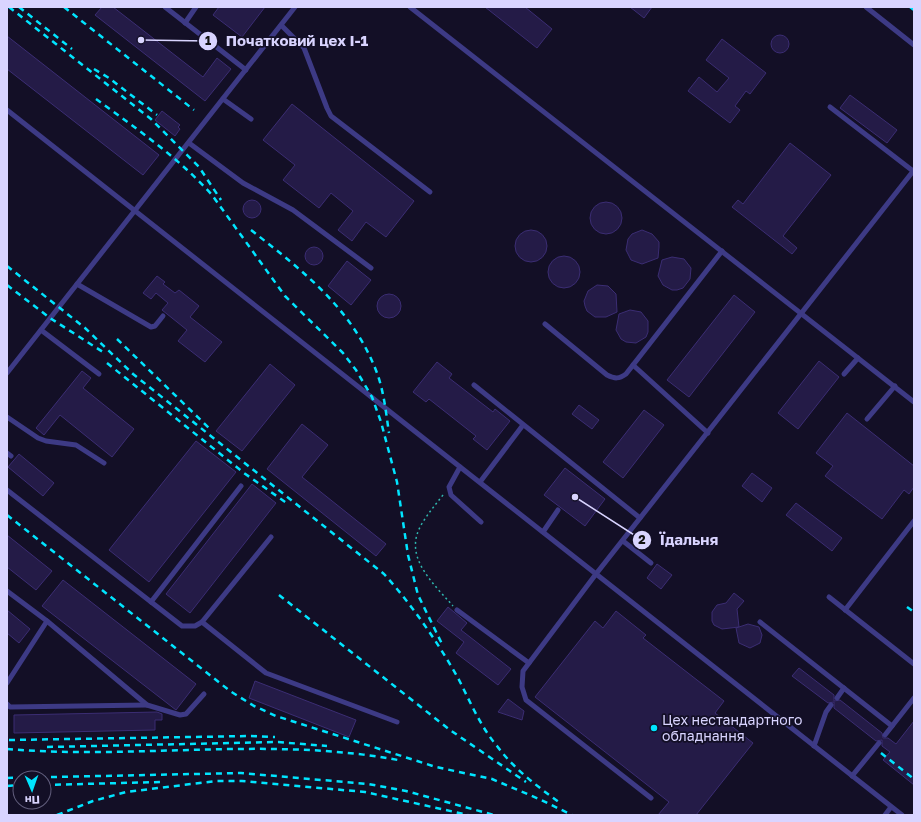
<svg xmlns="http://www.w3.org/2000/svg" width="921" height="822" font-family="'Golos Text',sans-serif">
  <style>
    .building { fill: #241b47; stroke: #3b2d73 }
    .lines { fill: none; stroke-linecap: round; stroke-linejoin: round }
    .path { stroke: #2fb8b0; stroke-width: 1.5; stroke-dasharray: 2 3; stroke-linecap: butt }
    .lane { stroke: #3d3a85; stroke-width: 5 }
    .rail { stroke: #00e5ff; stroke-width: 2.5; stroke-dasharray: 6 5; stroke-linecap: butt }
    .poi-dot { fill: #00e5ff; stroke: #130f26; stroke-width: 1.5 }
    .labels { text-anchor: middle; stroke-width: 3.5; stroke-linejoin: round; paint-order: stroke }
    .poi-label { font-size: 14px; fill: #d9d4ff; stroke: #130f26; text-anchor: start }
    .leader { fill: none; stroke: #d9d4ff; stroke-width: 1.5 }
    .callout-dot { fill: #d9d4ff; stroke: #130f26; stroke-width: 1.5 }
    .mark-label { font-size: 12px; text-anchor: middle; font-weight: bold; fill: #111 }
    .callout-label { font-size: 15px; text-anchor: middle; font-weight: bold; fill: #d9d4ff; stroke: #130f26; stroke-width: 3.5; stroke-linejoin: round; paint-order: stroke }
  </style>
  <rect width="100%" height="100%" fill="#130f26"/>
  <g class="building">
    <polygon points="102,7 113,7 203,77 217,58 231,69 205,101 95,15"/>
    <polygon points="219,7 265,7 242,37 213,15"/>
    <polygon points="485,7 525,7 552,29 537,48"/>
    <polygon points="630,7 652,7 644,18"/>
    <circle cx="780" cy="44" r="9"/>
    <polygon points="7,36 159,155 143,175 7,69"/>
    <polygon points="722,39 766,73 750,94 746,91 735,106 740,110 730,123 688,91 699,77 717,92 729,78 706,60"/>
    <polygon points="850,95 897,130 887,143 840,108"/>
    <polygon points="292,104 414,201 386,237 366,222 352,241 338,230 353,211 331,193 319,208 283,180 295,165 263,140"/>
    <polygon points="162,111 180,125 178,127 180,129 175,136 155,120"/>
    <polygon points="790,143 831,175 783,236 797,248 792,254 732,207 738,200 743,204"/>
    <circle cx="252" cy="209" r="9"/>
    <circle cx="606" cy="218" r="16"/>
    <polygon points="642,230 652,234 659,242 659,247 658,258 642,264 631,260 626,250 628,239 632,234"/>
    <circle cx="531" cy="246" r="16"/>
    <circle cx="314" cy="256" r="9"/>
    <circle cx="564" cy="272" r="16"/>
    <polygon points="672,257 684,259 691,268 690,279 683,288 677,290 672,290 663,285 658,276 662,260"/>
    <polygon points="347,261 371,280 351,305 328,286"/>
    <polygon points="157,276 165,282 163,284 175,293 179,290 199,306 190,317 222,342 205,362 178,341 187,330 162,310 168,303 156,293 151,299 143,293"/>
    <polygon points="597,285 608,286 616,294 617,312 606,317 595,317 587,311 585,306 584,301 588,291"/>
    <circle cx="389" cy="306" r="12"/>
    <polygon points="734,295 755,312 689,397 667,380"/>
    <polygon points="630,310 641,312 648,321 648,332 646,337 636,343 626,342 621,339 616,330 619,314"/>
    <polygon points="819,361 839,377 798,429 778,413"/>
    <polygon points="437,362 452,374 449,378 493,412 495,409 510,421 487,450 473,439 476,436 429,399 426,402 413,392"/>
    <polygon points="270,364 295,385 242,451 216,431"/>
    <polygon points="82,371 91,378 83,388 134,429 112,457 60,415 44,435 36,428"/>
    <polygon points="579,405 599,420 592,429 572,414"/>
    <polygon points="644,410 664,425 623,478 603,462"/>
    <polygon points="847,413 914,466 914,487 909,494 904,490 882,519 825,476 833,466 816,453"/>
    <polygon points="302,424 328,445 302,477 386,544 376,556 267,469"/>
    <polygon points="196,441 236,472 149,582 109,550"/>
    <polygon points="19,454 54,483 43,496 8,467"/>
    <polygon points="565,468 605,499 585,526 544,495"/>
    <polygon points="752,473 772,488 762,502 742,486"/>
    <polygon points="252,484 276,503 190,613 166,594"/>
    <polygon points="796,503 842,538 832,551 786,515"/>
    <polygon points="7,535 52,571 36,590 7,567"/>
    <polygon points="657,564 672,575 661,589 647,578"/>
    <polygon points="63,580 196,684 176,710 42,606"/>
    <polygon points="734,593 744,601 737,609 739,627 722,629 714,625 712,621 712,612 717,605 726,603"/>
    <polygon points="448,607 467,623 461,630 511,669 498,685 456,653 464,642 437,621"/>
    <polygon points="7,610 30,629 19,643 7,633"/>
    <polygon points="616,611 646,635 643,638 724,701 715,713 753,743 696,815 658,815 669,802 535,697 595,621 603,628"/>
    <polygon points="748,624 759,627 762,635 760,643 750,648 739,643 736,628"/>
    <polygon points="799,668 834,695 834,701 840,700 882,733 883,738 888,738 896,744 914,721 914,785 883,760 890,752 882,746 882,740 876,741 834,708 834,702 828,703 792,676"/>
    <polygon points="255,681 356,720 349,737 249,698"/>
    <polygon points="508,699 524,711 522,720 498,712"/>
    <polygon points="157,712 162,714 162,720 155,720 155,730 14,733 14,715"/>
  </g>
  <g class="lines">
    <path class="path" d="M443,495c-7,9 -14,17 -20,27 -22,33 9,60 30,84"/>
    <g class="lane">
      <polyline points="165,7 246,70"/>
      <polyline points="410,7 914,402"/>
      <polyline points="866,7 914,45"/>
      <polyline points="185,23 196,7"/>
      <polyline points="281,25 304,48 327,108 331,116 430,192"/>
      <polyline points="223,99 251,119"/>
      <polyline points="830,107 913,171"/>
      <polyline points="7,110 902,815"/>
      <polyline points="189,143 243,183 293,210 371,268"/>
      <polyline points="77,284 151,327 155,326 163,316"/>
      <path d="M545,324l62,51c8,4 12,4 19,-1l96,-123"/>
      <polyline points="41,330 99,374"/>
      <polyline points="633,365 708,433"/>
      <polyline points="7,373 295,7"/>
      <polyline points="844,374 858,358"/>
      <polyline points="474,385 640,518"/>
      <polyline points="7,417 38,438 46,441 76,445 104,463"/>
      <polyline points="867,419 895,386"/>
      <polyline points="7,453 11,456"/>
      <polyline points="460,467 449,487 451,495 481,522"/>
      <polyline points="480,482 523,425"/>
      <polyline points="7,490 182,626 195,626 202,622 271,537"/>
      <polyline points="543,532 558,510"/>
      <polyline points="623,541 651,563"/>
      <polyline points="7,591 47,621 147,705 180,715 186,714 204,694"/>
      <polyline points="829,597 914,664"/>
      <polyline points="151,602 241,486"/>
      <polyline points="457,610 529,663"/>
      <polyline points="845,610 914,521"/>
      <polyline points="202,622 266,673 397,722"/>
      <polyline points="760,622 892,726"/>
      <polyline points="7,683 47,621"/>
      <polyline points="837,698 844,688"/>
      <polyline points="7,704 10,707 147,705"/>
      <polyline points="885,735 914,698"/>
      <polyline points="814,746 826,712 831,705"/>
      <polyline points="852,776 879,743"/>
      <polyline points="651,798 526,700 522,687 523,671 596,574 914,170"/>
      <polyline points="885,815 891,807"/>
    </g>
    <g class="rail">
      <polyline points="9,7 151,119 199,167 221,200"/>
      <polyline points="19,7 72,49"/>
      <polyline points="64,7 194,110"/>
      <polyline points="910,7 914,10"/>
      <polyline points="94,69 109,78 157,115"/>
      <path d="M96,99c41,30 83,59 116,96l73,101 58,57 13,17 16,27 9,25 16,60 11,73 10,40 25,51"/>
      <path d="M251,230c52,41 102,79 126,143 7,19 9,40 12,60"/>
      <path d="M7,266l78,62 48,46 251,200c28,31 53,67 74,104 12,23 22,48 39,68 17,23 40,40 63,57"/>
      <polyline points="7,285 50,318 106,354"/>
      <polyline points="117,339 210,429"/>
      <polyline points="107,363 244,473 288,504"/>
      <polyline points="7,515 230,691 254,706 276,716 436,767 492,779 539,799 572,815"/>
      <polyline points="279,595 450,730 526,782"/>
      <polyline points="907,607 914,612"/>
      <polyline points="9,740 251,736 275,737"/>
      <polyline points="47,747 278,742 327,746"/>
      <path d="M7,749c129,11 263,-13 391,11"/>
      <polyline points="881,753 914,779"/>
      <polyline points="7,778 241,773 368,784 406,791 494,815"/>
      <polyline points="44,785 160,782"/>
      <polyline points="7,786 20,785"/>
      <polyline points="57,815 93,801 126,792 216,781 242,781 365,792 468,815"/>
    </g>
  </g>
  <circle class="poi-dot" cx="654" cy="728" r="4"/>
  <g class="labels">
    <g class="poi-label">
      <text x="662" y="725">Цех нестандартного<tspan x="662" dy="16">обладнання</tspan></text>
    </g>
  </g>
  <path class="leader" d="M141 40L208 41M575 497L642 540"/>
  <g class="callout-dot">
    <circle cx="141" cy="40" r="4"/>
    <circle cx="575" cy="497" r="4"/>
    <circle cx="208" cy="41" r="10"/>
    <circle cx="642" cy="540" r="10"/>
  </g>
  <g class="mark-label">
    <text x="208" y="45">1</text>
    <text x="642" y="544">2</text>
  </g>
  <g class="callout-label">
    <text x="297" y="46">Початковий цех І-1</text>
    <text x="689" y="545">Їдальня</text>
  </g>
  <rect width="921" height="822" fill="none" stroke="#d9d4ff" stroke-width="16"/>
  <g transform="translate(32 790) rotate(178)"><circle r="19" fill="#130f26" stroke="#625e7d"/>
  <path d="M0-3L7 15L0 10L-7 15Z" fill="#00e5ff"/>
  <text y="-6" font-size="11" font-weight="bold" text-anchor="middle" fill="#d9d4ff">Пн</text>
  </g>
</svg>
